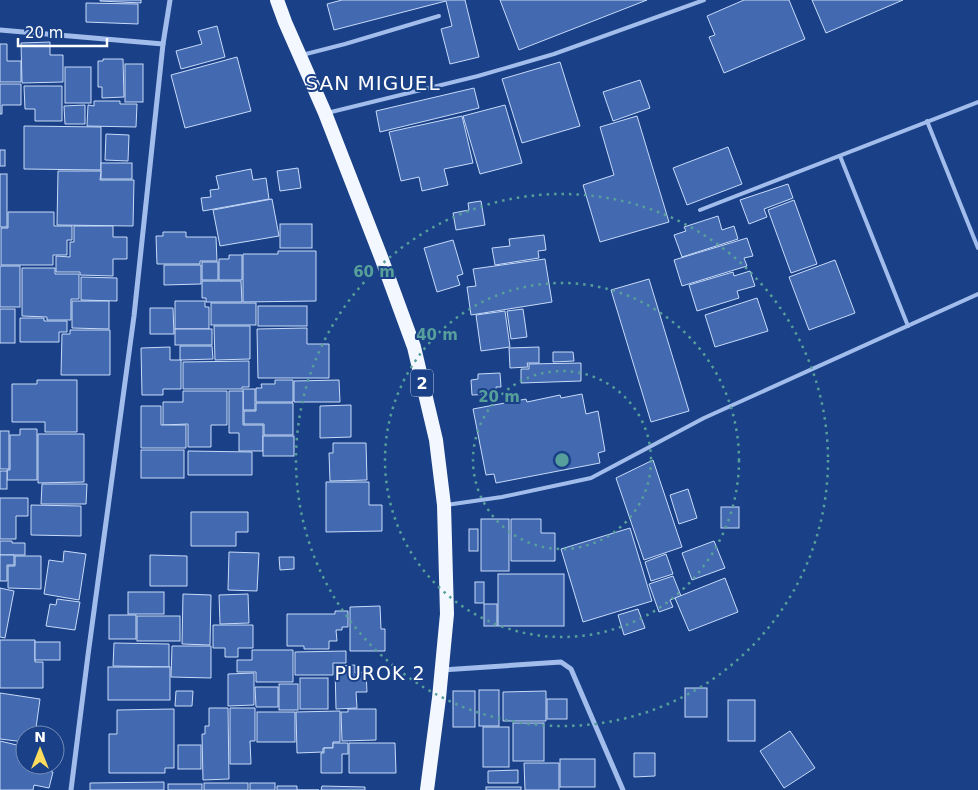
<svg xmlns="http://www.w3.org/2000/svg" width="978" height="790" font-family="'DejaVu Sans',sans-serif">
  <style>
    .building { fill: #436ab0; stroke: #c7daf9 }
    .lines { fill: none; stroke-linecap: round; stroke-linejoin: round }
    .service { stroke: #a2bdec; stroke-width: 4 }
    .minor { stroke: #a2bdec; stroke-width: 5 }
    .trunk { stroke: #f3f7ff; stroke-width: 14 }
    .ring { fill: none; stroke: #579f9a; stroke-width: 2.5; stroke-dasharray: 2.5 5 }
    .labels { text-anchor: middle; stroke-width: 4; stroke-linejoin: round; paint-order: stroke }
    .shield { fill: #1a4187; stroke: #bac6db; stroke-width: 1 }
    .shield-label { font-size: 16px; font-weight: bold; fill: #fff }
    .neighbourhood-label { font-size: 19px; letter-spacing: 1px; fill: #fff; stroke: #1a4187 }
    .quarter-label { font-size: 20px; letter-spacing: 1px; fill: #fff; stroke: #1a4187 }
    .centre { fill: #579f9a; stroke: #1a4187; stroke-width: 2.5 }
    .ring-label { font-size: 15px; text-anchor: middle; font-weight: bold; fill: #579f9a; stroke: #1a4187; stroke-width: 4; stroke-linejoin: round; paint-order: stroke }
  </style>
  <rect width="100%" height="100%" fill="#1a4187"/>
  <g class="building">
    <polygon points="100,0 141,0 141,3 100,1"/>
    <polygon points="342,0 465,0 479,57 450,64 441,29 452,26 446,1 334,30 327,4"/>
    <polygon points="500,0 647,0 519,50"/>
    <polygon points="744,0 789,0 805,39 724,73 709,37 715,35 707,16"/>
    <polygon points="812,0 903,0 826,33"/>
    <polygon points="86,3 138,4 138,24 86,22"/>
    <polygon points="217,26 225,57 181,69 176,51 202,44 198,31"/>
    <polygon points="50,42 50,55 63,55 63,82 22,83 21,43"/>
    <polygon points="0,44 7,44 7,61 21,61 21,82 0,82"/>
    <polygon points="237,57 251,111 185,128 171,75"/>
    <polygon points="103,59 123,59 124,97 102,98 102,87 98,87 98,61 103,61"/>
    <polygon points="560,62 580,126 522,143 502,79"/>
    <rect x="125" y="64" width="18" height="38"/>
    <rect x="65" y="67" width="26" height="36"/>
    <polygon points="640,80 650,108 613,121 603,92"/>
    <polygon points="0,84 21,84 21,105 2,105 2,114 0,114"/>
    <polygon points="24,86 62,86 62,121 35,121 35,109 25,109"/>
    <polygon points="474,88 479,108 380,132 376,111"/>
    <polygon points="94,101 120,101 120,104 137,104 136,127 87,126 88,105 94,106"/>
    <polygon points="85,105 85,124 65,124 64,106"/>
    <polygon points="505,105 522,163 480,174 463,116"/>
    <polygon points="462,116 473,163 444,169 448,185 422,191 419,177 401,181 389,132"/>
    <polygon points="637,116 669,222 600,242 583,185 614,175 600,127"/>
    <polygon points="24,126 101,127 101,170 24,169"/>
    <polygon points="106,134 129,135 128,161 105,160"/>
    <polygon points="728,147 742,184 687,205 673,168"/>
    <rect x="0" y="150" width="5" height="16"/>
    <rect x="101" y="163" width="31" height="16"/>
    <polygon points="298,168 301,188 280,191 277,171"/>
    <polygon points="251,169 253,180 266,178 269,199 203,211 201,198 211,197 210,190 219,189 216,176"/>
    <polygon points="58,171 101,171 100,180 134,180 133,226 57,225"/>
    <rect x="0" y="174" width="7" height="53"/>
    <polygon points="788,184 793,198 764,209 767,217 749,224 740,200"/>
    <polygon points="272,199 279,236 220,246 213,210"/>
    <polygon points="794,200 817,264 791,273 768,210"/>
    <polygon points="481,201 485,225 456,230 453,213 469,210 468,203"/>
    <polygon points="8,212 54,212 54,226 72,226 72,240 67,240 67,255 53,255 53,265 1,265 1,228 8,228"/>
    <polygon points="718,216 722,230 734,226 738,239 682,257 674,235 686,231 684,227"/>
    <rect x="280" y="224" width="32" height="24"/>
    <polygon points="74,226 113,226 113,237 127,237 127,259 113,259 113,276 80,275 80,272 56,272 56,256 70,257 70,242 74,242"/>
    <polygon points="163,232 186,232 186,237 216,237 217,261 200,261 200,264 157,264 156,236 163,236"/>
    <polygon points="544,235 546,250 538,251 539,258 495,265 492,248 510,246 509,239"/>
    <polygon points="747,238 753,256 744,258 747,266 682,286 674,260"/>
    <polygon points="453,240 463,274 457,276 460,285 437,292 424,248"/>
    <polygon points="278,251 316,251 316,301 243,302 243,254 278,254"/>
    <polygon points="229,255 242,255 242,280 219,280 219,259 229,259"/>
    <polygon points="545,259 552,302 471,315 467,287 476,286 473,269"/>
    <polygon points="835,260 855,313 809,330 789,277"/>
    <rect x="202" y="262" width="16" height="18"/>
    <polygon points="164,265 201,265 201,284 164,285"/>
    <rect x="0" y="266" width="20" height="41"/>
    <polygon points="22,268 55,268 55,274 79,274 79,299 71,299 71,320 47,320 47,317 22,316"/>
    <polygon points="750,271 755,286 737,291 739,298 697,311 689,285 733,272 734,276"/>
    <polygon points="81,277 117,278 117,301 81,300"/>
    <polygon points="649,279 689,411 651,422 611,290"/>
    <polygon points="202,281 241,281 242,302 206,302 206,298 202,298"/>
    <polygon points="757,298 768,331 715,347 705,315"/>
    <polygon points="72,301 109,301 109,329 72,328"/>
    <polygon points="175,301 205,301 205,307 209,307 209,329 175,329"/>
    <rect x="211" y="303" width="45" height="22"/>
    <rect x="258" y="306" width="49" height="20"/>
    <polygon points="150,308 173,308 174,334 150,334"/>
    <rect x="0" y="309" width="15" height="34"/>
    <polygon points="523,309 527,337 511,339 507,311"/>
    <polygon points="505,311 510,347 481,351 476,315"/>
    <polygon points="20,318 44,318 44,321 67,321 67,332 59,332 59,342 20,342"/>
    <polygon points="214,326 250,326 250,359 215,360"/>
    <polygon points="307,328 307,344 329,344 329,378 258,378 257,329"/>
    <rect x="175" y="329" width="37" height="16"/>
    <polygon points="70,330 110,330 110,375 61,375 62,334 70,334"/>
    <polygon points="180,346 212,346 213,359 180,360"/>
    <polygon points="170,347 170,360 181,360 181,389 163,389 163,395 142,395 141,348"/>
    <polygon points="539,347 539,363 527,363 528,367 510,368 509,348"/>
    <polygon points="553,352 573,352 574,361 553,362"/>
    <polygon points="249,361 249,387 242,387 242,389 183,389 183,362"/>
    <polygon points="581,363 581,381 521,383 521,369 529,369 529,364"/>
    <polygon points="500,373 501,387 496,387 496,394 472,395 471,380 478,379 478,374"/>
    <polygon points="37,380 77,380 77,432 45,432 45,422 12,422 12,384 37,384"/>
    <polygon points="275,380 293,380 293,402 256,402 256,388 262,388 261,384 275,384"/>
    <polygon points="339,380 340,402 294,402 294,381"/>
    <rect x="243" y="389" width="12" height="21"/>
    <polygon points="183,391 227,391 227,425 211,425 211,447 188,447 188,424 163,425 163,402 183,402"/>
    <polygon points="229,391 243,391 243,425 263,425 263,451 239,451 239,433 229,433"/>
    <polygon points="582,394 586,414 598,411 605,451 598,453 600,463 496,483 494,474 486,475 473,409 526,399 527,402 560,395 561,398"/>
    <polygon points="256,403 293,403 293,435 264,435 264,424 244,424 244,411 256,411"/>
    <polygon points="351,405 351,437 320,438 320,406"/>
    <polygon points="141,406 161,406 161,425 186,425 186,448 141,448"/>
    <polygon points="20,429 37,429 37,480 7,480 7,470 10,470 10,435 20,435"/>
    <rect x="0" y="431" width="9" height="38"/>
    <polygon points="38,434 84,434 84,482 38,483"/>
    <rect x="263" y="436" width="31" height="20"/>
    <polygon points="333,443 366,443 367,480 330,481 329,453 333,453"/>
    <rect x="141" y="450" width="43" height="28"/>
    <polygon points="188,451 252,452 252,475 188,475"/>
    <polygon points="653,460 682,547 644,560 616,478"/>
    <rect x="0" y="471" width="7" height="18"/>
    <polygon points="326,482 369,482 369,505 382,505 382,531 326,532"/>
    <polygon points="42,484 87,484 86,504 41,504"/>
    <polygon points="688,489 697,518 679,524 670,495"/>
    <polygon points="0,498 28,498 28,516 16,516 16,539 0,539"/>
    <polygon points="31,505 81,506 81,536 31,535"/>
    <rect x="721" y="507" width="18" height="21"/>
    <polygon points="191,512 248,512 248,532 236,532 236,546 191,546"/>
    <rect x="481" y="519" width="28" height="52"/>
    <polygon points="511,519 541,519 541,533 555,533 555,561 511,561"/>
    <polygon points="630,528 652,601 583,622 561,549"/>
    <rect x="469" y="529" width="9" height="22"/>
    <polygon points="0,541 12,541 12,543 25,543 25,555 0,555"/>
    <polygon points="714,541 725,568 692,580 682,553"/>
    <polygon points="64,551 86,554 79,600 44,594 49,560 63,562"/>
    <polygon points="229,552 259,553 257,591 228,590"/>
    <polygon points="666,554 673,574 651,581 645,562"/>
    <polygon points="0,555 14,555 14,565 7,565 7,581 0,581"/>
    <polygon points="150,555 187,556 187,586 150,586"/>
    <polygon points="15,556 41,556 41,589 8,588 8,566 15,566"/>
    <polygon points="279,557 294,557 294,569 280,570"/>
    <rect x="498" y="574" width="66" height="52"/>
    <polygon points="673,576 681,596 670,600 673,607 659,612 649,584"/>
    <polygon points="725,578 738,612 689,631 675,598"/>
    <rect x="475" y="582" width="9" height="21"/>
    <polygon points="0,588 14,591 5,638 0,637"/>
    <rect x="128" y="592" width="36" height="22"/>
    <polygon points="183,594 211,595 210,645 182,644"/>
    <polygon points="248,594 249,623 220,624 219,595"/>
    <polygon points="57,599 80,602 75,630 46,626 50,604 56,605"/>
    <rect x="484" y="604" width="13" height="22"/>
    <polygon points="380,606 381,629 385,629 385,651 350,651 350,607"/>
    <polygon points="638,609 645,628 624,635 618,615"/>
    <polygon points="335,611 348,611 348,627 342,627 342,630 336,630 337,641 329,641 329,649 304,649 304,646 287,646 287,614 335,614"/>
    <rect x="109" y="615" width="27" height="24"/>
    <rect x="137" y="616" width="43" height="25"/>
    <polygon points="213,625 253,625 253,648 238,648 238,657 225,657 225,648 213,648"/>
    <polygon points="0,640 35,640 35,662 43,662 43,688 0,688"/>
    <rect x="35" y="642" width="25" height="18"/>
    <polygon points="114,643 169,644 169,667 113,666"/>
    <polygon points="172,646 211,646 211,678 171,677"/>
    <polygon points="252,650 293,650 293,682 256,682 256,672 237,672 237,660 252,660"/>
    <polygon points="346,651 346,663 333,663 333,675 295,675 295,652"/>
    <polygon points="355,665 355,673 366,672 367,692 356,692 357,708 336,709 335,666"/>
    <rect x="108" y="667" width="62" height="33"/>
    <polygon points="254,673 254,705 228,706 228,674"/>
    <rect x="300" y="678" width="28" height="31"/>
    <rect x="279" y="684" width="19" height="26"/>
    <polygon points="255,687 278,687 278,707 256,707"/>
    <rect x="685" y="688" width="22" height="29"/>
    <rect x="479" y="690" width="20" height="36"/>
    <polygon points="176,691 193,691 192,706 175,706"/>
    <rect x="453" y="691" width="22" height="36"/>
    <polygon points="546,691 546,721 503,721 503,692"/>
    <polygon points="0,693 40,699 35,735 25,735 25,742 0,739"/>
    <rect x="547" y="699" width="20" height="20"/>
    <rect x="728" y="700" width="27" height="41"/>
    <polygon points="209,708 228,708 229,779 203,780 202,734 205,734 205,726 209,726"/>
    <polygon points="230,708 255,708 255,741 250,741 251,764 230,764"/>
    <polygon points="174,709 174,768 165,768 165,773 109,773 109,734 117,734 117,710"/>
    <polygon points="348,709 376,709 376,740 342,741 341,712 348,712"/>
    <polygon points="340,711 340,742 333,742 333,748 323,748 323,752 297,753 296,712"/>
    <rect x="257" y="712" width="38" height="30"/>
    <rect x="513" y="723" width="31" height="38"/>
    <rect x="483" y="727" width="26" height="40"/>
    <polygon points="790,731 815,768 784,788 760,751"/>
    <polygon points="0,741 25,747 25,765 40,765 39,769 53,772 49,788 34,785 33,790 0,790"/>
    <polygon points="333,743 348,743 348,754 342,754 342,773 321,773 321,753 324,753 324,748 333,748"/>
    <polygon points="349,743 395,743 396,773 349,773"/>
    <rect x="178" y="745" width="23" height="24"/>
    <polygon points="634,753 655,753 655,776 634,777"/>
    <rect x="560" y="759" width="35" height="28"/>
    <polygon points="524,763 559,763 559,790 525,790"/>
    <polygon points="518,770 518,783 488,783 488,771"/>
    <polygon points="164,782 164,790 90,790 90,783"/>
    <rect x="204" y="783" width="44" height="7"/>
    <rect x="250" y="783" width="25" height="7"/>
    <rect x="168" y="784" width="34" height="6"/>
    <polygon points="277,786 297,786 297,790 319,790 277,790"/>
    <polygon points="322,786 365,787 365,790 321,790"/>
    <rect x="486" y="787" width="35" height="3"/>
  </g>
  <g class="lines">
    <g class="service">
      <polyline points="302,55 345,44 439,16"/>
      <polyline points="327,113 478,76 554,54 704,0"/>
      <polyline points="927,121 978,248"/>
      <polyline points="840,156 908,326"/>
      <polyline points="700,210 978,102"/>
      <polyline points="446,505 502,497 591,478 704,418 978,294"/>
    </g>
    <g class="minor">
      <polyline points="0,30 163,44"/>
      <polyline points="442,670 561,662 571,669 623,790"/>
      <polyline points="71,790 88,655 134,316 163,44 170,0"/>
    </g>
    <polyline class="trunk" points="277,0 285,22 325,113 381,257 414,347 436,440 444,505 447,614 439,698 427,790"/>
  </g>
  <g class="ring">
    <circle cx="562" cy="460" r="89"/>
    <circle cx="562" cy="460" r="177"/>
    <circle cx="562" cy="460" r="266"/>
  </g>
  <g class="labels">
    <rect class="shield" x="411" y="369.5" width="22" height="27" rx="4"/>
    <g class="shield-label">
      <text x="422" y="389">2</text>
    </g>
    <g class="neighbourhood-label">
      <text x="380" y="680">PUROK 2</text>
    </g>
    <g class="quarter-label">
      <text x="373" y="90">SAN MIGUEL</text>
    </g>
  </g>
  <circle cx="562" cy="460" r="8" class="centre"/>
  <g class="ring-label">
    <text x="374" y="277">60 m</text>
    <text x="437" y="340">40 m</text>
    <text x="499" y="402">20 m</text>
  </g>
  <g transform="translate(40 750)"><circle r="24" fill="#1a4187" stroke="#768db7"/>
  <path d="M0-4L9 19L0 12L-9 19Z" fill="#fedd5e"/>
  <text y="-8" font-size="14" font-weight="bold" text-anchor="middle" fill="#ffffff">N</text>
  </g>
  <path d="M18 38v8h89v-8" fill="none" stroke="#ffffff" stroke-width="2.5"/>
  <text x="25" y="38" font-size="15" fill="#ffffff" stroke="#1a4187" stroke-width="4" paint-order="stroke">20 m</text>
</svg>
